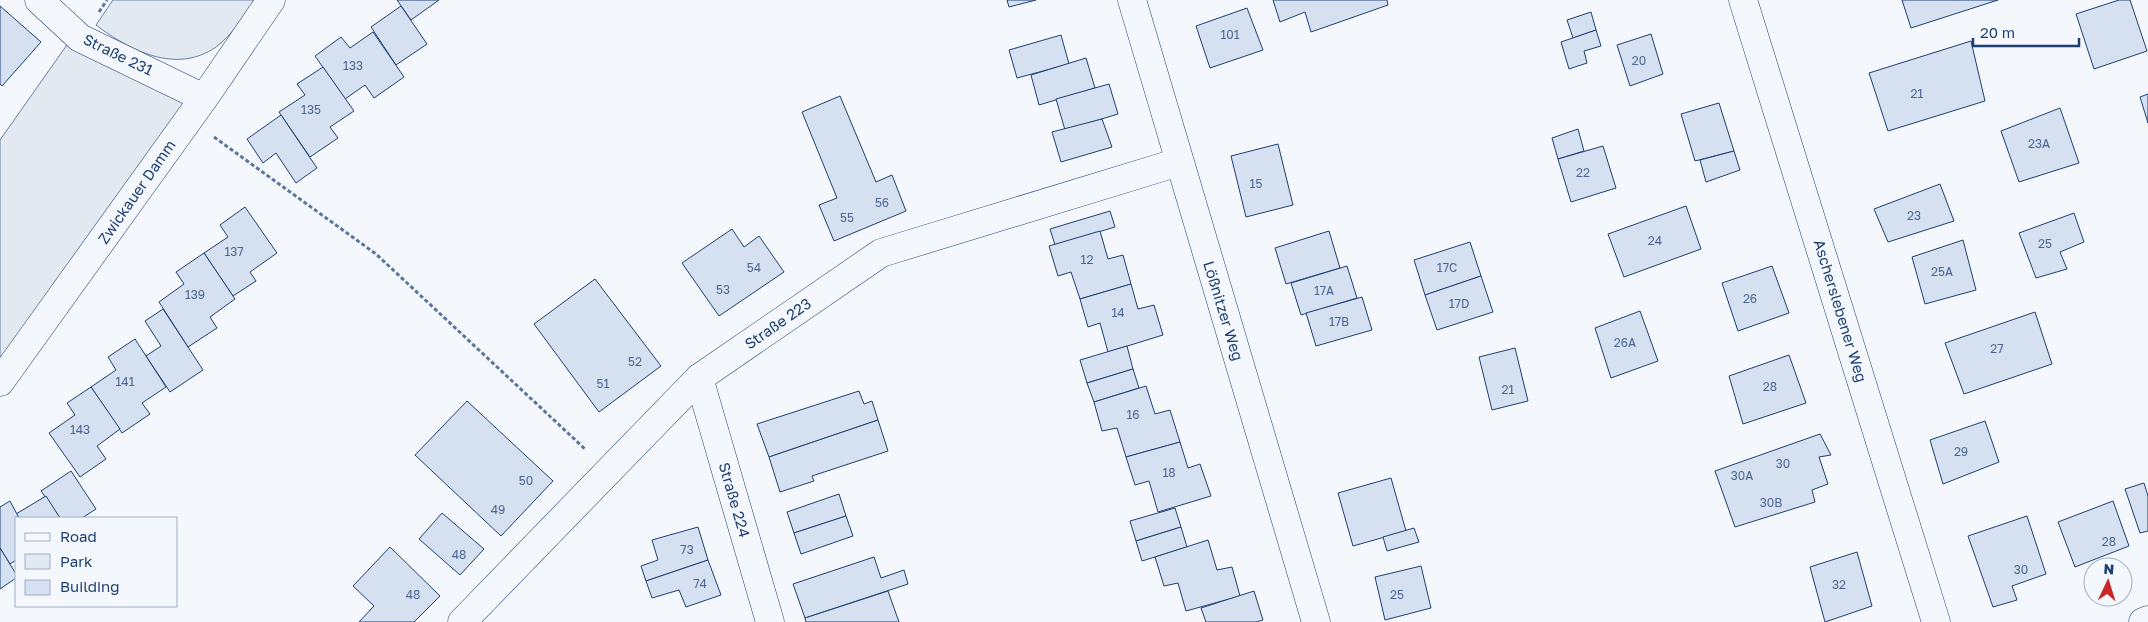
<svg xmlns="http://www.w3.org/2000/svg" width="2148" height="622" font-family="'Golos Text',sans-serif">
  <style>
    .green { fill: #e3e9f0; stroke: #687fa3 }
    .building { fill: #d5e0f0; stroke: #1d3f73 }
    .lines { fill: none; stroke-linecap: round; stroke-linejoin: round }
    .minor-casing { stroke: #1d3f73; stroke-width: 29 }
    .path { stroke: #5e769c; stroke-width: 3; stroke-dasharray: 4 2.5; stroke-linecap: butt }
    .minor { stroke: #f4f7fb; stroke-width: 28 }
    .labels { text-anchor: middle; stroke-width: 4; stroke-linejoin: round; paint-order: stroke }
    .number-label { font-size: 12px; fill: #4b6792 }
    .street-label { font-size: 15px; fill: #1d3f73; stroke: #f4f7fb }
  </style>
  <rect width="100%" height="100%" fill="#f4f7fb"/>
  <g class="green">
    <path d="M113,0h143c-12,16 -24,35 -40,47 -40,28 -87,3 -120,-22z"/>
    <polygon points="69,42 187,101 0,362 0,140"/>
  </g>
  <g class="building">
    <polygon points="397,0 439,0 411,20"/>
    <polygon points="1007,0 1036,0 1009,7"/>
    <polygon points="1273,0 1387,0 1388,5 1311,32 1305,12 1280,22"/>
    <polygon points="1902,0 1998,0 1911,28"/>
    <polygon points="2119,0 2130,0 2147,51 2094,69 2076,14"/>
    <polygon points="0,6 41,42 2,86 0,84"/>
    <polygon points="401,6 427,44 396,65 371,27"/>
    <polygon points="1247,8 1263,50 1210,68 1196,26"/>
    <polygon points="1591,12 1596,30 1573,38 1567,20"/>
    <polygon points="1596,30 1601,46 1584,51 1587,63 1569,69 1561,42"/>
    <polygon points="373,32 404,77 374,98 365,85 345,99 315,56 341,37 350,48"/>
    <polygon points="1651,34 1663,74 1630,86 1617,45"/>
    <polygon points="1061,35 1069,64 1017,78 1009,50"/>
    <polygon points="1971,41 1985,101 1888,131 1869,73"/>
    <polygon points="1086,58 1095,88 1039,105 1031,75"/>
    <polygon points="323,67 354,111 330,127 338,138 310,157 279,112 305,95 297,84"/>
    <polygon points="1109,84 1118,114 1065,130 1056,99"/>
    <polygon points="2148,94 2148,123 2140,97"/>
    <polygon points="840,96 876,182 892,175 906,211 834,241 819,205 837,198 802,112"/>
    <polygon points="1719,103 1734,151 1695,161 1681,114"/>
    <polygon points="2060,108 2079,163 2019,182 2001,131"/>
    <polygon points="281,115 317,168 296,183 276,153 263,163 247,139"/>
    <polygon points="1102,119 1112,147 1061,162 1052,132"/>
    <polygon points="1578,129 1584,151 1558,159 1552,138"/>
    <polygon points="1278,144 1293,205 1246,217 1231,156"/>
    <polygon points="1603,146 1616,188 1571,202 1558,159"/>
    <polygon points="1734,151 1740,170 1706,182 1700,160"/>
    <polygon points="1940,184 1954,221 1888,242 1874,209"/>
    <polygon points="1686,206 1701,249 1624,277 1608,234"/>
    <polygon points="245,207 277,253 250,272 256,281 233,296 204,253 228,237 220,225"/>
    <polygon points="1110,211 1115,227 1055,245 1050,229"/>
    <polygon points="2074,213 2084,242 2060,252 2067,269 2036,278 2019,233"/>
    <polygon points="732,229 744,247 759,236 784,272 719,316 682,263"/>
    <polygon points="1100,231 1108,259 1123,255 1131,284 1080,299 1071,272 1058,276 1049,246"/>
    <polygon points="1329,231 1340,268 1286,284 1275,248"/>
    <polygon points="1963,240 1976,290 1925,304 1912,257"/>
    <polygon points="1470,242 1481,276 1425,295 1414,260"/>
    <polygon points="204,253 235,299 210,317 217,328 188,347 159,302 184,284 176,272"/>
    <polygon points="1347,266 1357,298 1301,315 1291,283"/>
    <polygon points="1772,266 1789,313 1738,331 1722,283"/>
    <polygon points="1481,276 1493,312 1437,330 1425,295"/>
    <polygon points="595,279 661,366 599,412 534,324"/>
    <polygon points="1131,284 1138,309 1154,305 1163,335 1108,352 1100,323 1088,327 1080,299"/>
    <polygon points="1362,297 1372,330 1316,346 1306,313"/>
    <polygon points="163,309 203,370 170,392 146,356 161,346 145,321"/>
    <polygon points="1640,311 1658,361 1611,378 1595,328"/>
    <polygon points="2035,312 2052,364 1964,394 1945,343"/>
    <polygon points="135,339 166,387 142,403 150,414 122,433 91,387 116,370 108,357"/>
    <polygon points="1127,346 1133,369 1087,383 1080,360"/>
    <polygon points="1515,348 1528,401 1492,410 1479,357"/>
    <polygon points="1789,355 1806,403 1743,424 1729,376"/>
    <polygon points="1133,369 1139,388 1094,402 1087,383"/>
    <polygon points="1146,386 1155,414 1170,410 1180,442 1126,457 1117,428 1102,431 1094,402"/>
    <polygon points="91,387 120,429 97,446 106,459 80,477 49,433 75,415 67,403"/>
    <polygon points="859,391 864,404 872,401 878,420 769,457 757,424"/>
    <polygon points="467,401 553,481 501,536 415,455"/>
    <polygon points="878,420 888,451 812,476 814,481 780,492 769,457"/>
    <polygon points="1985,421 1999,462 1943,484 1930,440"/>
    <polygon points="1820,434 1831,455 1819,457 1828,484 1812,490 1815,502 1735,527 1715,471"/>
    <polygon points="1180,442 1188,468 1200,464 1211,496 1158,512 1149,481 1135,485 1126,457"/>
    <polygon points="71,471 96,509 82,518 60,518 41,491"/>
    <polygon points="1391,478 1406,531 1353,546 1338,493"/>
    <polygon points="2144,483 2148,496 2148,531 2140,533 2125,489"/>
    <polygon points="839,494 846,516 794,533 787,512"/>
    <polygon points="46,496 60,518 19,518 16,514"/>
    <polygon points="10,501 19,518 16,518 16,560 10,564 0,548 0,507"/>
    <polygon points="2113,501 2129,546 2075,567 2058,522"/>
    <polygon points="1175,508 1181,527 1136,541 1130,521"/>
    <polygon points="442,513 484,549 460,575 419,539"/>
    <polygon points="846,516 853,536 801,554 794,533"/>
    <polygon points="2027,516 2046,574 2012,586 2017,600 1993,607 1968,536"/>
    <polygon points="698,527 708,560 646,581 641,566 658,560 652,540"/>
    <polygon points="1181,527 1187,547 1142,561 1136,541"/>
    <polygon points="1414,528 1419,542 1387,551 1383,537"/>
    <polygon points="1208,540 1217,570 1232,567 1240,596 1186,611 1178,583 1164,586 1155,557"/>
    <polygon points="390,547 440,596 414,622 359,622 374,606 353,586"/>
    <polygon points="0,548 16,574 16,578 0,589"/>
    <polygon points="1857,552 1872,606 1825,622 1810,567"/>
    <polygon points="874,557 881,578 904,570 908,584 805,618 793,584"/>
    <polygon points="708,560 721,595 686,607 679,590 652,598 646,581"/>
    <polygon points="1421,566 1431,608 1385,620 1375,577"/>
    <polygon points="888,591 899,622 806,622 805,618"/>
    <polygon points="1254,591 1263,620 1256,622 1206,622 1201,608"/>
  </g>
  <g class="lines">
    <g class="minor-casing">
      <g id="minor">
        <polyline points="39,0 80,38 204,98"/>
        <polyline points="1132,0 1316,622"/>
        <polyline points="1743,0 1936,622"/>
        <polyline points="699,378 770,622"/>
        <polyline points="0,382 204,98 271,0"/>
        <polyline points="462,622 699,378 881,253 1179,162"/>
        <polyline points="2143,622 2148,620"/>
      </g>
    </g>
    <g class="path">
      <polyline points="99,12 107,0"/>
      <polyline points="214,137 376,254 585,449"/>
    </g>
    <use href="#minor" class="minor"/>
  </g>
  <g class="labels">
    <g class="number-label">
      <text x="1230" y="39">101</text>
      <text x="1639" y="65">20</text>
      <text x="353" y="70">133</text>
      <text x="1917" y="98">21</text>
      <text x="311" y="114">135</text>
      <text x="2039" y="148">23A</text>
      <text x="1583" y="177">22</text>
      <text x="1256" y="188">15</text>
      <text x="882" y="207">56</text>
      <text x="1914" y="220">23</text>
      <text x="847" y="222">55</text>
      <text x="1655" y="245">24</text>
      <text x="2045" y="248">25</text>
      <text x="234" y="256">137</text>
      <text x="1087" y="264">12</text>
      <text x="754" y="272">54</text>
      <text x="1447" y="272">17C</text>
      <text x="1942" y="276">25A</text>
      <text x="723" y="294">53</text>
      <text x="1324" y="295">17A</text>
      <text x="195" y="299">139</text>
      <text x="1750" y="303">26</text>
      <text x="1459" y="308">17D</text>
      <text x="1118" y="317">14</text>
      <text x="1339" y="326">17B</text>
      <text x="1625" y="347">26A</text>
      <text x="1997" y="353">27</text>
      <text x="635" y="366">52</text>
      <text x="125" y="386">141</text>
      <text x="603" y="388">51</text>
      <text x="1770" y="391">28</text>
      <text x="1508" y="394">21</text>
      <text x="1133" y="419">16</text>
      <text x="80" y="434">143</text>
      <text x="1961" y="456">29</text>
      <text x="1783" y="468">30</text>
      <text x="1169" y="477">18</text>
      <text x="1742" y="480">30A</text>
      <text x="526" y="485">50</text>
      <text x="1771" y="507">30B</text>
      <text x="498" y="514">49</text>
      <text x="2109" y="546">28</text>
      <text x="687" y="554">73</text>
      <text x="459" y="559">48</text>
      <text x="2021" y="574">30</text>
      <text x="700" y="588">74</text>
      <text x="1839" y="589">32</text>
      <text x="413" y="599">48</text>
      <text x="1397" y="599">25</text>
    </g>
    <g class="street-label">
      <text transform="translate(118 55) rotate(26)" y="5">Straße 231</text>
      <text transform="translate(137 192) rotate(-55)" y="5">Zwickauer Damm</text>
      <text transform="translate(1223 311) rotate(73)" y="5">Lößnitzer Weg</text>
      <text transform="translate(1840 311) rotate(73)" y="5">Ascherslebener Weg</text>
      <text transform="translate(778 324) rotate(-35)" y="5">Straße 223</text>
      <text transform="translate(734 500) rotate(74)" y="5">Straße 224</text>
    </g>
  </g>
  <rect x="15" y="517" width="162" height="90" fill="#f4f7fb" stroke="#9eadc5"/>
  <rect x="25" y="533" width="25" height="8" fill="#f4f7fb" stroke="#9eadc5"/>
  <text x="60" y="542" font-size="15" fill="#1d3f73">Road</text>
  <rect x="25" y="554" width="25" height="15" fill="#e3e9f0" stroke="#9eadc5"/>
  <text x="60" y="567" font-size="15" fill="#1d3f73">Park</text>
  <rect x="25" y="580" width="25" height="15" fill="#d5e0f0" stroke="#9eadc5"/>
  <text x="60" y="592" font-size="15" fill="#1d3f73">Building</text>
  <g transform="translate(2108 582) rotate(4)"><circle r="24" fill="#f4f7fb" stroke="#9eadc5"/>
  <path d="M0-4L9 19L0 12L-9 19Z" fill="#c62828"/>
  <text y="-8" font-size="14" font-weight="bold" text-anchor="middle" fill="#1d3f73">N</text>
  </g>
  <path d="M1973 38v8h106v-8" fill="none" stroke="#1d3f73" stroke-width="2.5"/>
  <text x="1980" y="38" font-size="15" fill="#1d3f73" stroke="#f4f7fb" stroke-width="4" paint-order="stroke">20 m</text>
</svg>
